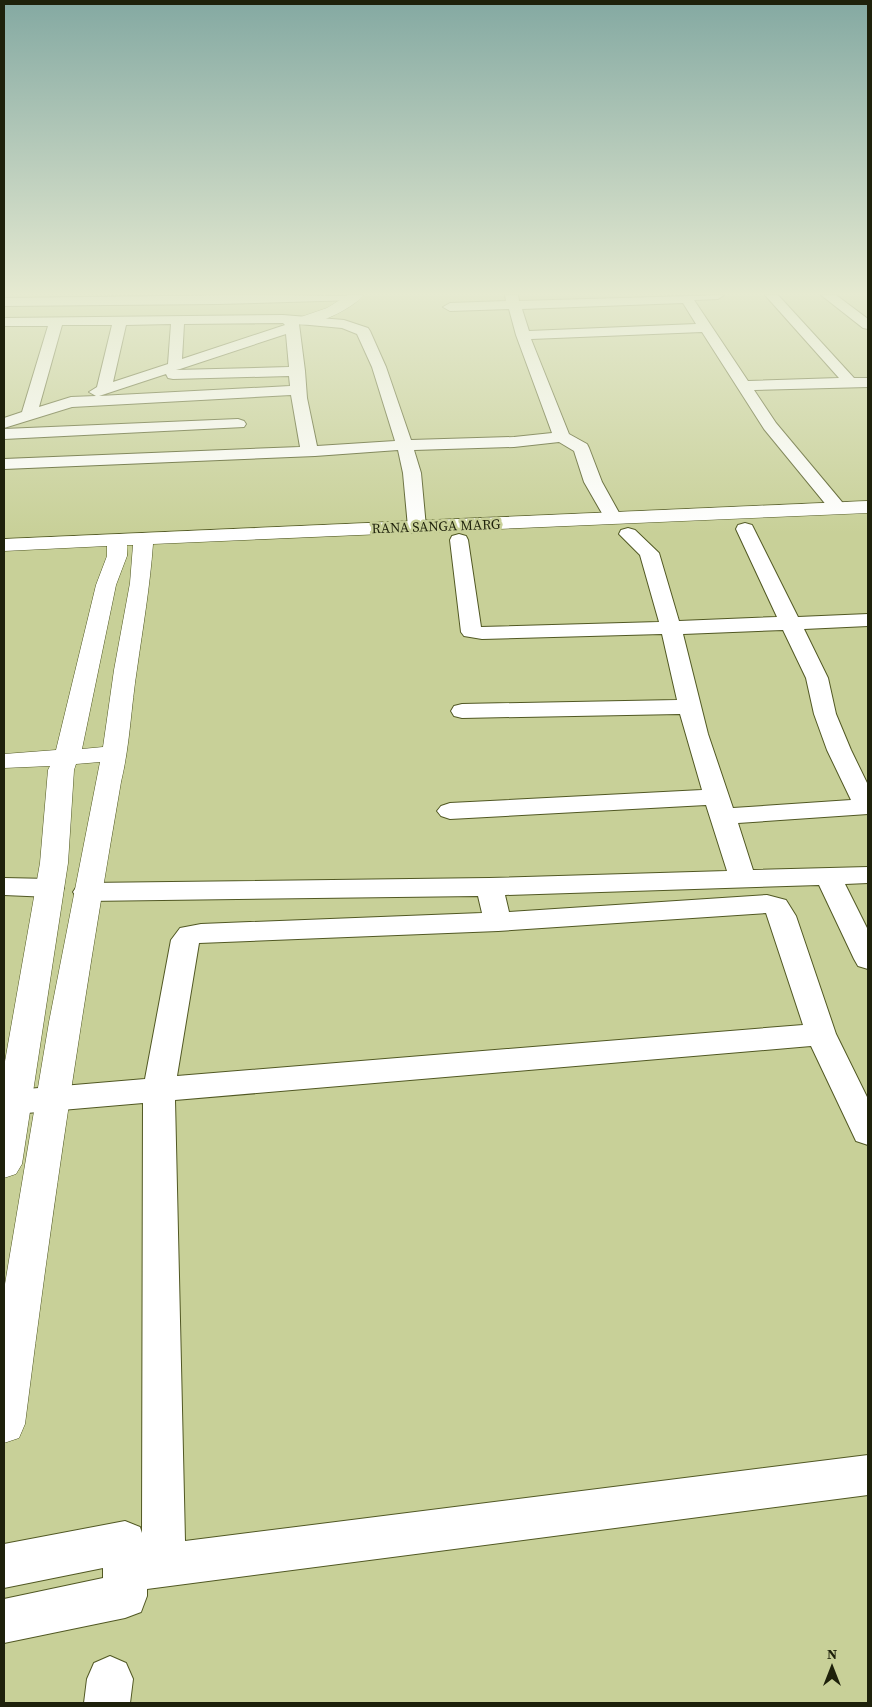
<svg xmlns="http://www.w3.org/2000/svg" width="872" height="1707" font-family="'Source Serif 4',serif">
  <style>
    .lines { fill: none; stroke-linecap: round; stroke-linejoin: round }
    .street-casing { stroke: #515823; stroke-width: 2 }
    .secondary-casing { stroke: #515823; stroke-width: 1 }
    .street { fill: #fff; fill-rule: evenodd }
    .secondary { fill: #fff; fill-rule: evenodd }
    .labels { text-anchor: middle; stroke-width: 5; stroke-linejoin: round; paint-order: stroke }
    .far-street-label { font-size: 14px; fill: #1e210b; stroke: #c8d098 }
  </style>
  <rect width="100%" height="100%" fill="#c8d098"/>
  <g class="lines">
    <g class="street-casing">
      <g id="street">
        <polygon points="245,295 361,296 355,300 218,304 4,306 4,298"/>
        <path d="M505,295h13l1,6 205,-6 -6,4 -24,1 54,81 91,-3 -74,-83h13l76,83h14v9l-114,3 22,33 71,85 -3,4 -6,1 -6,-1 -68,-83 -62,-97 -171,7 38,95 18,10 2,4 13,34 20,36 -3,4 -6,1 -6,-1 -23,-40 -10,-31 -15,-9 -45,5 -100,3 7,23 5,54 -2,4 -7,2 -7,-2 -2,-4 -5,-54 -5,-23 -83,6 -311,13v-10l296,-12 -9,-52 -219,12 -68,21v-10l18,-6 26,-86h-44v-8l279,-3 61,5 24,8 2,3 16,36 25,73 103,-3 38,-4 -36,-98 -7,-26 -59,2 -7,-4 7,-4 56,-2zM683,303l13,21 -167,7 -7,-22zM283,323l2,2 -103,34 2,-35zM171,324l-3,40 -55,18 13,-57zM299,324l43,4 15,6 15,33 23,74 -78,5 -10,-48 -2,-27zM62,325h50l-15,62 -8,5 7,4 -25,1 -32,10zM286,334l3,33 -113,3 4,-1zM166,374l2,4 5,1 116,-3 1,10 -191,10z"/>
        <polygon points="821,295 836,295 868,319 868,329 863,328"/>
        <polygon points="238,419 244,421 246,424 244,427 4,439 4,429"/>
        <path d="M745,523l7,2 46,92 70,-3v12l-64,3 24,49 8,36 15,36 17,35v29l-130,9 15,47 115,-3v16l-23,1 23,46v39l-10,-3 -4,-7 -35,-74 -314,10 4,17 258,-17 19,5 10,16 40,118 32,65v46l-12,-4 -45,-95 -636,54 10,441 683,-86v40l-721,94v7l-6,16 -16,6 -121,25v-44l99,-21v-10l-99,20v-44l121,-23 15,6 2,6 1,-430 -128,11 -11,-3v-18l11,-3 130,-11 26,-139 9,-12 21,-4 281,-11 -4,-17 -391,5 -10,-3 -4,-6 4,-6 10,-3 402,-5 238,-7 -21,-66 -256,14 -9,-3 -4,-5 4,-5 9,-3 252,-13 -22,-76 -218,4 -8,-2 -3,-5 3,-5 8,-2 215,-4 -15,-66 -180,5 -18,-3 -3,-4 -11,-92 2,-4 7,-2 7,2 2,4 13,87 178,-5 -19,-67 -21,-21 2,-4 7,-2 7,2 24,23 20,68 98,-4 -41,-88 2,-4zM783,630l23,48 8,36 13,36 24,50 -118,8 -25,-74 -25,-100zM766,913l37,112 -626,51 22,-133 299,-12z"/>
        <polygon points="4,878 50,879 60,882 64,888 60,894 50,897 4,895"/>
        <polygon points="110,1656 126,1663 133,1679 130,1703 84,1703 87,1679 94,1663"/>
      </g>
    </g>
    <g class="secondary-casing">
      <g id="secondary">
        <path d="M348,295h16c-11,13 -50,33 -66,29l-2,-3 2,-3 29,-10z"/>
        <path d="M868,501v12l-715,31c-3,42 -10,83 -16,125 -6,38 -7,76 -16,113 -37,213 -69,427 -96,642l-6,14 -15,5v-153l45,-268 51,-260 -24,2 -2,6 -6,93 -46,301 -6,10 -12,4v-111l36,-204 8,-93 2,-4 -46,2v-14l52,-4 40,-165 11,-29v-10l-103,5v-12zM127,545h6l-3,38 -16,87 -11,77 -21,2 34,-164 11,-29z"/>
      </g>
    </g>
    <use href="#street" class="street"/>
    <use href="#secondary" class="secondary"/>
  </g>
  <linearGradient id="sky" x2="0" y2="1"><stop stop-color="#84a9a2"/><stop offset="0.55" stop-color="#e6ead1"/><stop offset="1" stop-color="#e6ead1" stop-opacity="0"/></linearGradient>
  <rect width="872" height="534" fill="url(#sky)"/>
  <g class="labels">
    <g class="far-street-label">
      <text transform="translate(436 526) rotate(-2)" y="5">RANA SANGA MARG</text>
    </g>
  </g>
  <rect width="872" height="1707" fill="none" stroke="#1e210b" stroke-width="10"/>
  <g transform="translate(832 1667)" stroke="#c8d098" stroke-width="4" paint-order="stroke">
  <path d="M0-4L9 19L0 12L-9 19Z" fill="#1e210b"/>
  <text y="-8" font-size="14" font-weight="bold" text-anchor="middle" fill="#1e210b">N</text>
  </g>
</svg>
